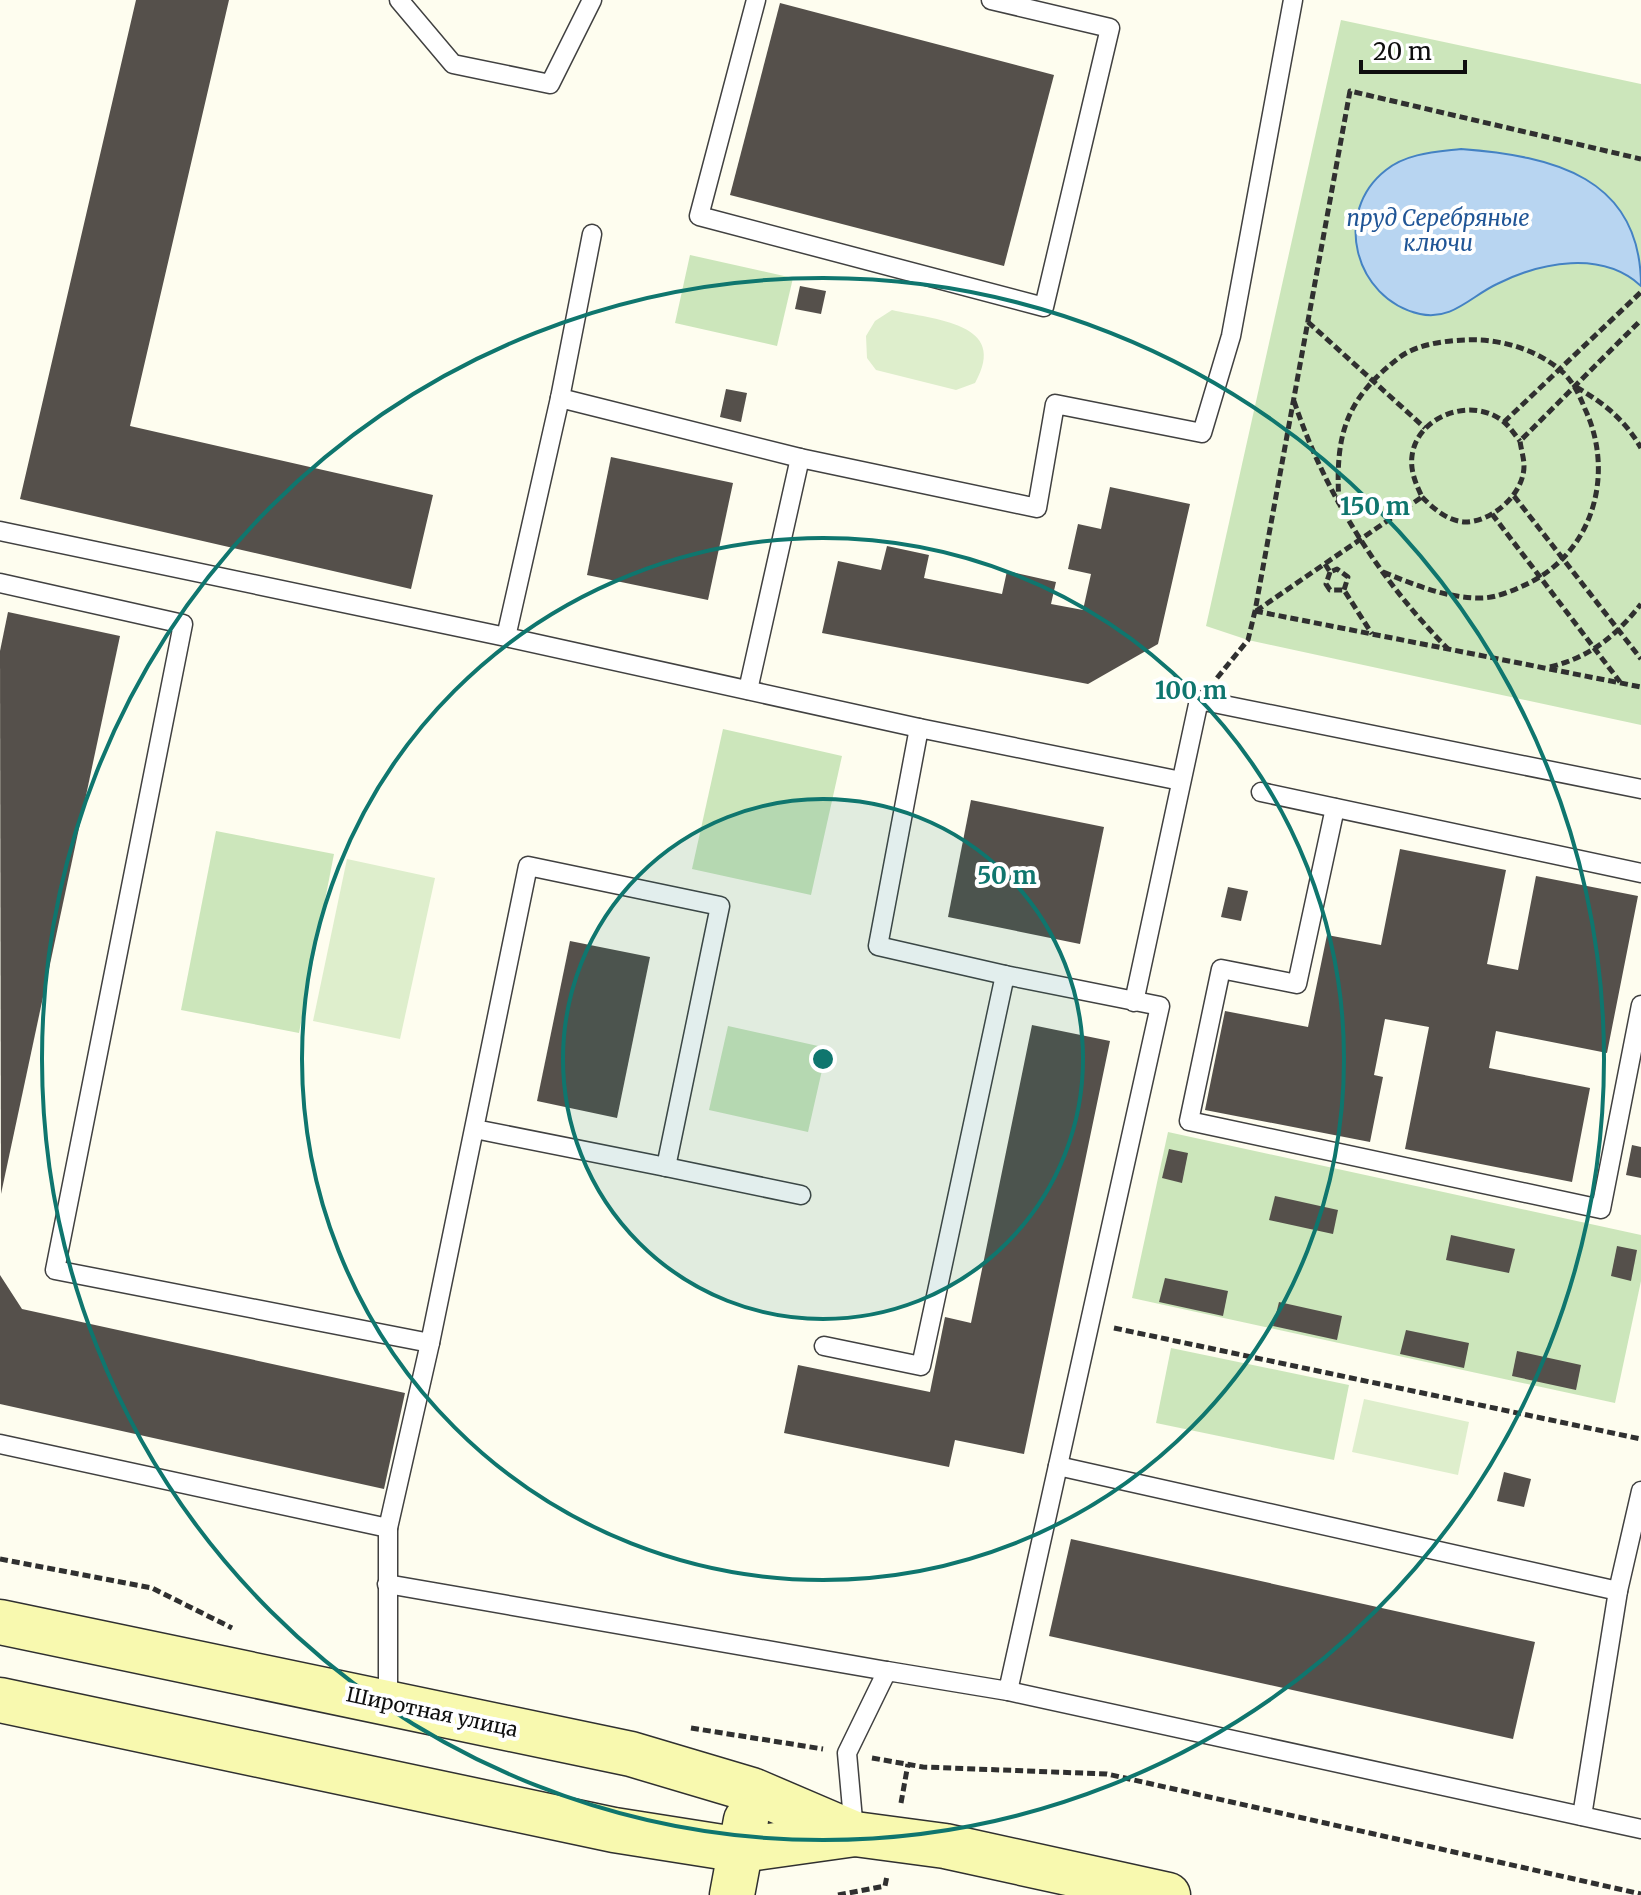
<svg xmlns="http://www.w3.org/2000/svg" width="1641" height="1895" font-family="Merriweather,serif">
  <style>
    .green { fill: #cce6bb }
    .pitch { fill: #deeecc }
    .water { fill: #b8d5f1; stroke: #4482c3; stroke-width: 2 }
    .building { fill: #55504b }
    .lines { fill: none; stroke-linecap: round; stroke-linejoin: round }
    .lane-casing { stroke: #414141; stroke-width: 21 }
    .secondary-casing { stroke: #303030; stroke-width: 47 }
    .path { stroke: #303030; stroke-width: 5; stroke-dasharray: 8 4; stroke-linecap: butt }
    .lane { stroke: #fff; stroke-width: 18 }
    .secondary { stroke: #f8f9af; stroke-width: 44 }
    .ring { fill: none; stroke: #0f766e; stroke-width: 4 }
    .labels { text-anchor: middle; stroke-width: 8; stroke-linejoin: round; paint-order: stroke }
    .street-label { font-size: 20px; fill: #0e0e0e; stroke: #fff }
    .water-label { font-size: 22px; font-style: italic; fill: #205596; stroke: #fff }
    .centre { fill: #0f766e; stroke: #fff; stroke-width: 4 }
    .ring-label { font-size: 24px; text-anchor: middle; font-weight: bold; fill: #0f766e; stroke: #fff; stroke-width: 8; stroke-linejoin: round; paint-order: stroke }
  </style>
  <rect width="100%" height="100%" fill="#fefdef"/>
  <g class="green">
    <polygon points="1341,20 1641,84 1641,725 1248,640 1206,626"/>
    <polygon points="690,255 793,278 777,346 675,323"/>
    <polygon points="723,729 842,756 811,895 692,869"/>
    <polygon points="216,831 334,854 299,1033 181,1010"/>
    <polygon points="728,1026 827,1048 808,1132 709,1110"/>
    <polygon points="1168,1132 1641,1235 1641,1281 1615,1403 1132,1298"/>
    <polygon points="1171,1348 1349,1385 1334,1460 1156,1423"/>
  </g>
  <g class="pitch">
    <path d="M892,310c42,10 118,12 83,73l-19,7 -80,-20 -9,-12 -1,-22 9,-15z"/>
    <polygon points="347,859 435,878 400,1039 313,1021"/>
    <polygon points="1364,1399 1469,1422 1458,1475 1352,1452"/>
  </g>
  <path class="water" d="M1461,149c92,7 180,28 180,137 -39,-36 -100,-24 -144,-2 -26,12 -45,37 -77,30 -66,-15 -88,-102 -34,-144 21,-17 50,-18 75,-21z"/>
  <g class="building">
    <polygon points="136,0 229,0 130,426 433,495 411,589 20,499"/>
    <polygon points="780,3 1054,75 1004,266 730,195"/>
    <polygon points="800,286 826,291 821,314 795,309"/>
    <polygon points="726,389 747,393 741,422 720,417"/>
    <polygon points="611,457 733,483 708,600 587,575"/>
    <polygon points="1110,487 1190,504 1158,644 1088,684 822,633 838,561 881,570 887,546 929,555 924,578 1002,594 1007,571 1056,582 1051,604 1083,610 1091,574 1068,569 1078,524 1101,529"/>
    <polygon points="8,612 120,636 1,1194 0,651"/>
    <polygon points="971,800 1104,827 1080,944 948,917"/>
    <polygon points="1400,849 1506,870 1487,964 1518,970 1536,876 1638,896 1607,1053 1496,1031 1489,1068 1590,1088 1572,1182 1405,1149 1429,1027 1385,1019 1374,1075 1383,1077 1370,1142 1205,1110 1225,1011 1308,1027 1327,935 1381,945"/>
    <polygon points="1228,887 1248,891 1241,921 1221,917"/>
    <polygon points="570,941 650,957 617,1118 537,1101"/>
    <polygon points="1032,1025 1110,1041 1024,1454 955,1440 949,1467 784,1433 798,1365 930,1392 945,1317 971,1323"/>
    <polygon points="1632,1145 1641,1147 1641,1178 1626,1175"/>
    <polygon points="1169,1149 1188,1153 1182,1183 1162,1178"/>
    <polygon points="1275,1196 1338,1210 1333,1234 1269,1220"/>
    <polygon points="1451,1235 1515,1249 1509,1273 1446,1260"/>
    <polygon points="1617,1246 1637,1250 1631,1281 1611,1276"/>
    <polygon points="0,1275 22,1309 405,1393 384,1489 0,1404"/>
    <polygon points="1165,1278 1228,1291 1223,1316 1159,1302"/>
    <polygon points="1279,1302 1342,1316 1337,1340 1273,1326"/>
    <polygon points="1406,1330 1469,1343 1464,1368 1400,1354"/>
    <polygon points="1517,1351 1581,1365 1576,1390 1512,1376"/>
    <polygon points="1504,1472 1531,1479 1524,1507 1497,1501"/>
    <polygon points="1071,1539 1535,1642 1513,1739 1049,1636"/>
  </g>
  <g class="lines">
    <g class="lane-casing">
      <g id="lane">
        <polyline points="399,0 453,64 550,84 592,0"/>
        <polyline points="756,0 699,216 1044,307 1110,28 991,0"/>
        <polyline points="560,398 592,234"/>
        <polyline points="800,458 560,398 506,637 919,728"/>
        <polyline points="0,531 506,637"/>
        <polyline points="0,583 183,624 55,1270 430,1343 388,1528"/>
        <polyline points="748,690 800,458 1037,508 1055,404 1202,433 1231,336 1293,0"/>
        <polyline points="1261,792 1641,873"/>
        <polyline points="1335,808 1297,984 1221,969 1189,1121 1601,1209 1641,1005"/>
        <polyline points="1005,975 878,946 919,728 1181,781"/>
        <polyline points="1134,1002 1199,700 1641,789"/>
        <polyline points="666,1167 801,1195"/>
        <polyline points="430,1343 528,866 720,906 666,1167 475,1129"/>
        <polyline points="824,1346 921,1366 1005,975 1160,1006 1008,1691 887,1671 847,1753 854,1831"/>
        <polyline points="0,1444 388,1528 388,1703"/>
        <polyline points="1058,1466 1618,1591"/>
        <polyline points="387,1584 887,1671"/>
        <polyline points="1008,1691 1641,1829"/>
        <polyline points="1582,1816 1618,1591 1641,1491"/>
      </g>
    </g>
    <g class="secondary-casing">
      <g id="secondary">
        <polyline points="0,1622 631,1754 752,1790 855,1834 945,1846 1168,1895"/>
        <polyline points="0,1700 614,1830 741,1850 855,1834"/>
        <polyline points="732,1895 746,1820"/>
      </g>
    </g>
    <g class="path">
      <polyline points="1308,322 1425,428"/>
      <path d="M1576,387c28,16 49,33 65,61"/>
      <path d="M1294,401c31,93 85,178 154,248"/>
      <polyline points="1504,422 1641,292"/>
      <polyline points="1514,496 1641,659"/>
      <path d="M1422,497c11,11 25,24 43,25 27,0 59,-28 59,-56 0,-8 -3,-17 -4,-25l121,-121"/>
      <path d="M1339,504c-4,-68 5,-104 61,-147 20,-15 57,-18 81,-17 28,2 56,11 78,29 13,10 20,25 26,40 30,64 9,143 -58,175 -13,6 -30,14 -46,14 -35,0 -66,-13 -98,-26"/>
      <polyline points="1492,514 1620,682"/>
      <polyline points="1325,564 1330,572 1337,569 1348,577 1344,590"/>
      <polyline points="1330,572 1326,584 1330,590 1344,590 1372,634"/>
      <polyline points="1255,611 1641,687"/>
      <path d="M1256,611l166,-114c-6,-13 -12,-26 -10,-41 5,-41 61,-60 92,-34 6,5 11,13 16,19"/>
      <path d="M1550,667c40,-10 65,-30 91,-63"/>
      <polyline points="1217,678 1248,640 1255,611 1350,91 1641,159"/>
      <polyline points="1114,1328 1641,1439"/>
      <polyline points="0,1559 152,1588 232,1628"/>
      <polyline points="691,1728 823,1749"/>
      <polyline points="872,1758 923,1767 1107,1774 1641,1894"/>
      <polyline points="901,1803 908,1764"/>
      <polyline points="838,1895 885,1886 887,1876"/>
    </g>
    <use href="#lane" class="lane"/>
    <use href="#secondary" class="secondary"/>
  </g>
  <circle cx="823" cy="1059" r="260" fill="#0f766e" fill-opacity=".12"/>
  <g class="ring">
    <circle cx="823" cy="1059" r="260"/>
    <circle cx="823" cy="1059" r="521"/>
    <circle cx="823" cy="1059" r="781"/>
  </g>
  <g class="labels">
    <g class="street-label">
      <text transform="translate(432 1712) rotate(12)" y="7">Широтная улица</text>
    </g>
    <g class="water-label">
      <text x="1438" y="226">пруд Серебряные<tspan x="1438" dy="25">ключи</tspan></text>
    </g>
  </g>
  <circle cx="823" cy="1059" r="12" class="centre"/>
  <g class="ring-label">
    <text x="1375" y="515">150 m</text>
    <text x="1191" y="699">100 m</text>
    <text x="1007" y="884">50 m</text>
  </g>
  <path d="M1361 60v12h104v-12" fill="none" stroke="#0e0e0e" stroke-width="4"/>
  <text x="1373" y="60" font-size="24" fill="#0e0e0e" stroke="#ffffff" stroke-width="6" paint-order="stroke">20 m</text>
</svg>
